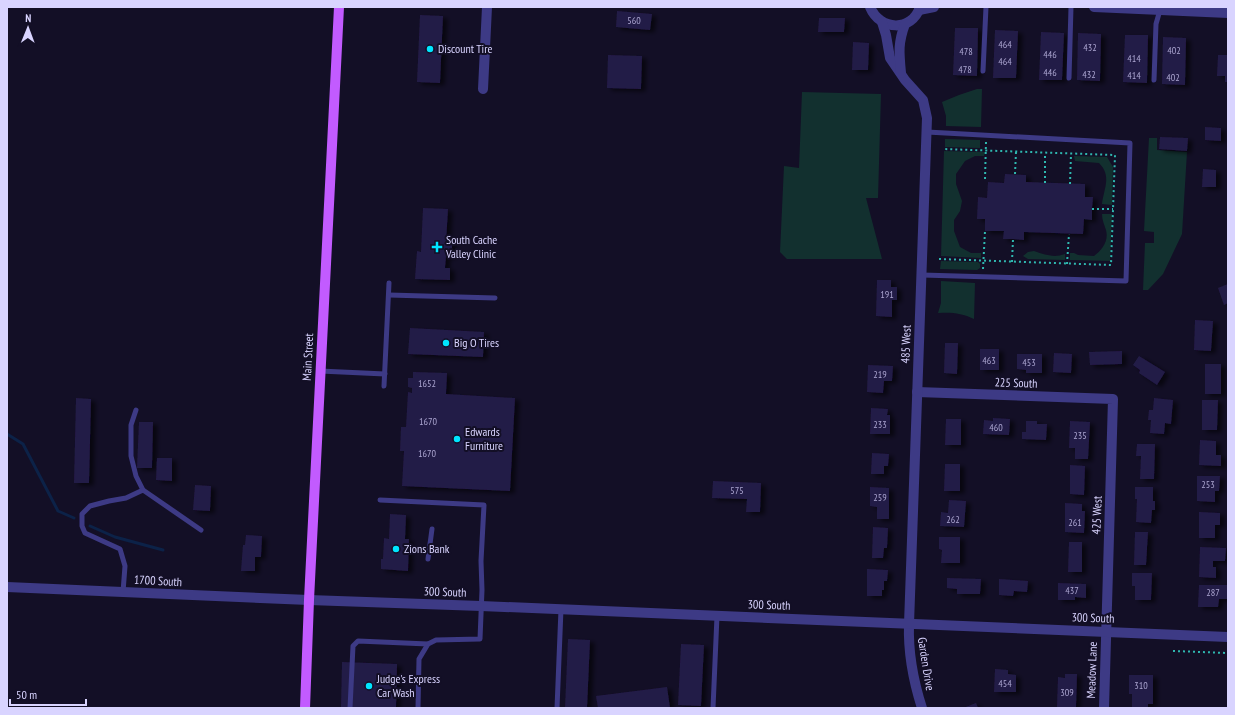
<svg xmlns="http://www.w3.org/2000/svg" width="1235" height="715" font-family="'PT Sans Narrow',sans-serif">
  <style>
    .green { fill: #12302f }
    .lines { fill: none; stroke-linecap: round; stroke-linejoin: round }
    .stream { stroke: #0c2248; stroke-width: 3 }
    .building { fill: #241b47; filter: url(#shadow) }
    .path { stroke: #2fb8b0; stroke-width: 2; stroke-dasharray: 2 3; stroke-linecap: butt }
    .service { stroke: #3d3a85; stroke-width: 5 }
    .minor { stroke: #3d3a85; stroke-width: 10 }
    .tertiary { stroke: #3d3a85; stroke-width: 10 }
    .primary { stroke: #c25bff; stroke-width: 10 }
    .poi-dot { fill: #00e5ff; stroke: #130f26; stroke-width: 1.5 }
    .labels { text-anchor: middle; stroke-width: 4; stroke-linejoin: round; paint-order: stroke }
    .number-label { font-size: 10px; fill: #aca6d1 }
    .poi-label { font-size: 12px; fill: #d9d4ff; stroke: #130f26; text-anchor: start }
    .street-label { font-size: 12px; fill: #d9d4ff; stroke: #130f26 }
  </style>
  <defs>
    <filter id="shadow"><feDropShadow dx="4.5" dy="2.5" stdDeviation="2" flood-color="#0009"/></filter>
  </defs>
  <rect width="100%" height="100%" fill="#130f26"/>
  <g class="green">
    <polygon points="977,89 982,89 981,127 946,126 946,116 942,102 959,95"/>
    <polygon points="802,92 881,94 878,198 866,198 882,259 787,259 780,252 784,166 799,168"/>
    <polygon points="1149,138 1157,138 1157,150 1187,152 1182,234 1163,274 1148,290 1143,290 1145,243 1154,243 1154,232 1144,231"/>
    <polygon points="945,139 980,140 980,148 945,147"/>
    <polygon points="944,151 985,152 984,156 975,156 965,161 956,174 956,184 962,201 960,211 954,220 954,231 960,247 971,253 981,253 981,258 941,256"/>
    <path d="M1074,156l33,1 6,10 -1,38 -10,-1c2,-16 10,-28 -3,-41l-24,-2z"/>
    <path d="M1102,214h10l-2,47 -40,-1v-7h4l4,2 16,1c8,-6 15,-15 12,-26 -2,-6 -4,-10 -4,-16z"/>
    <path d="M1034,251c12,4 20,7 31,3v6l-37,-1 -5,-3 5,-4z"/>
    <polygon points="941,261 978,262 980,264 980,268 977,270 940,269"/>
    <path d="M941,281l34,2 -1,36c-12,-6 -23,-7 -36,-6l3,-10z"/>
  </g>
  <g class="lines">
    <g class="stream">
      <polyline points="7,434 23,444 58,511 74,518"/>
      <polyline points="90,526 115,537 163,550"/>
    </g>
  </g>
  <g class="building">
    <polygon points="617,11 652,14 650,30 616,27"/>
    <polygon points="420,15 443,16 440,83 417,82"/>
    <polygon points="819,18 845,18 844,32 818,32"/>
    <polygon points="955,28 978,28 977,76 953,75"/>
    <polygon points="995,30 1018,31 1016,78 993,78"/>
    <polygon points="1041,32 1064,33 1062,80 1039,80"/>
    <polygon points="1078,33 1101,34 1100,81 1077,80"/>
    <polygon points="1125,35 1148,35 1147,83 1123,82"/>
    <polygon points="1163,37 1186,38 1185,85 1162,84"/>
    <polygon points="853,42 869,43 868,70 852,70"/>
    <polygon points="608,55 642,56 641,89 607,88"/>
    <polygon points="1218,55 1228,55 1228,82 1225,82 1225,76 1217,76"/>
    <polygon points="1205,127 1221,128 1221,141 1205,140"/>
    <polygon points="1160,137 1188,138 1187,151 1159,149"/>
    <polygon points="1203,169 1216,170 1216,187 1202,187"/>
    <polygon points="1005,174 1026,175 1026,182 1085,184 1085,197 1093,197 1092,209 1092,220 1084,219 1083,234 1024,232 1024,240 1013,239 1003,239 1004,231 985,231 985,219 977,219 978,197 987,198 988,182 1004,183"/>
    <polygon points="423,208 448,209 446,242 452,242 452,256 446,256 445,268 450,268 450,280 415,279 417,251 421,252"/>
    <polygon points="877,280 891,280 891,287 897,287 897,300 892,300 892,317 876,316"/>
    <polygon points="1228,284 1228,303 1224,305 1218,288"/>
    <polygon points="1195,320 1213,321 1211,351 1194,350"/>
    <polygon points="410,328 484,332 483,357 408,354"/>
    <polygon points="945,343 958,343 957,374 944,373"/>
    <rect x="980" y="349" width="19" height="21"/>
    <polygon points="1122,351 1122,364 1090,365 1089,352"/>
    <polygon points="1054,353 1072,354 1071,373 1053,372"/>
    <polygon points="1017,354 1042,354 1042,373 1026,373 1026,370 1017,369"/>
    <polygon points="1139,356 1165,372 1157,385 1139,373 1140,370 1133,365"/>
    <rect x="1205" y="364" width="16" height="30"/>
    <polygon points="868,365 893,366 892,381 884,381 883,393 867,392"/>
    <polygon points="413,372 447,373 446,394 515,398 510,491 402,486 404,451 400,451 401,427 406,427 408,392 412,393 412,388 408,387 408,378 413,378"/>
    <polygon points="76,398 91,399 89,483 74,483"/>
    <polygon points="1154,398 1173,400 1171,424 1165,423 1164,434 1150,433 1151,420 1148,420 1149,410 1153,410"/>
    <polygon points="1202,400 1218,400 1217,430 1202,430"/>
    <polygon points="871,408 888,409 887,415 890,415 890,434 870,434"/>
    <polygon points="993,418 1010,419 1009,435 983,434 984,420 993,421"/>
    <polygon points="946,419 961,419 961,445 945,445"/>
    <polygon points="1026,421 1037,421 1037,424 1047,424 1046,440 1022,439 1022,432 1026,432"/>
    <polygon points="1070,421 1090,422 1088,459 1075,459 1075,448 1069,448"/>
    <polygon points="139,422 153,422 152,468 137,468"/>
    <polygon points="1200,440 1216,441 1216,455 1221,455 1221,466 1199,465"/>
    <polygon points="1137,444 1155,444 1154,479 1140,479 1141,456 1136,456"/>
    <polygon points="872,453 889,454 888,466 884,466 884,474 871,474"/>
    <polygon points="157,458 172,458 172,481 156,480"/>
    <polygon points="945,464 960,464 960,491 944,491"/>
    <polygon points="1070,465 1085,466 1084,495 1070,494"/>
    <polygon points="1197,476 1220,476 1219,491 1215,491 1215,502 1197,501"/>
    <polygon points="713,481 761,483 760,512 746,512 747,499 712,498"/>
    <polygon points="195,485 211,486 210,511 193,510"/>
    <polygon points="870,487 889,488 889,519 877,519 877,507 870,506"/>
    <polygon points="1135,487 1153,487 1153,501 1155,501 1155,510 1152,510 1151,523 1136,522 1137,499 1135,499"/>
    <polygon points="949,500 966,501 964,527 940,526 941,512 948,513"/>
    <polygon points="1065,503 1082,504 1082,511 1085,511 1084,533 1065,532"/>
    <polygon points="1199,512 1220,513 1220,525 1215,525 1215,538 1199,538"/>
    <polygon points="390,514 406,515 405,539 409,539 408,571 381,569 381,559 383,559 384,538 389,539"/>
    <polygon points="873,527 888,528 887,548 884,548 883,558 872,558"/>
    <polygon points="1135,532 1148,532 1146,565 1134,565"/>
    <polygon points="246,535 262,536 261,557 255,557 255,571 241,571 243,545 245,545"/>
    <polygon points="939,537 960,537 960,563 941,563 942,550 939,549"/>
    <polygon points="1069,542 1082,542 1082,572 1068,572"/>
    <polygon points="1200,547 1226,548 1225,561 1213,561 1213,567 1216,567 1216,578 1199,577"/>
    <polygon points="867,569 888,570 887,581 884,581 884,590 882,590 882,596 867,596"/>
    <polygon points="1132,573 1152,573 1151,600 1135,600 1135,586 1132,586"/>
    <polygon points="947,578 981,579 980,594 957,594 957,589 947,588"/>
    <polygon points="999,579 1028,581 1027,592 1014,591 1013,596 999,595"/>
    <polygon points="1058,583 1086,584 1086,598 1075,597 1075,600 1058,600"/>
    <polygon points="1199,585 1228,585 1228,599 1219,599 1218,607 1198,607"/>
    <polygon points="568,639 590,640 587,708 565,708"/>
    <polygon points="681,644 704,645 701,706 678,705"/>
    <polygon points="342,662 397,664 396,708 341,708"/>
    <polygon points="995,669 1008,670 1008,674 1016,675 1016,692 994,692"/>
    <polygon points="1065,674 1077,674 1076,707 1057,707 1058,677 1065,678"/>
    <polygon points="1129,675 1153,675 1153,704 1148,704 1148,708 1132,708 1132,694 1129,694"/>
    <polygon points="667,687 670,708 598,708 596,696"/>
    <polygon points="976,703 978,708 963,708"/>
  </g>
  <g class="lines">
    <g class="path">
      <polyline points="1015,174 1016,152"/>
      <polyline points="985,179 986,142"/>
      <polyline points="1045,183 1045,153"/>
      <polyline points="1070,184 1071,154"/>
      <polyline points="1092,209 1113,209"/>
      <polyline points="939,259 1111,265 1115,155 943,149"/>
      <polyline points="1012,262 1013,239"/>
      <polyline points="1067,264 1069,234"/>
      <polyline points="983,269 985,231"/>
      <polyline points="1173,651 1228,653"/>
    </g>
    <g class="service">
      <polyline points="983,71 986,7"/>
      <polyline points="1069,78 1071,7"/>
      <polyline points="1154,80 1156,24 1160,10"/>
      <polyline points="922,275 1126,281 1130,143 927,132"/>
      <polyline points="389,295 495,298"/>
      <polyline points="320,371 385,374"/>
      <polyline points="384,386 389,283"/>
      <polyline points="136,410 131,425 131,456 136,476 143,490"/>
      <polyline points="380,500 484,505 481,561 482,590 480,639 436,640 428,644 419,659 418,708"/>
      <polyline points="428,559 432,529"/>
      <polyline points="123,592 125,566 120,549 85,533 82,526 82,514 90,506 109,501 126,498 143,490 201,530"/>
      <polyline points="350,708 353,646 358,641 428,644"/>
      <polyline points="557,708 561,609"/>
      <polyline points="713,708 717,616"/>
    </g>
    <g class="minor">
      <polyline points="483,89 487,7"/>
      <polyline points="917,392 1113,399 1104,708"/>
      <path d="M909,624c-1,29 4,56 13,84"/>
    </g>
    <g class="tertiary">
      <path d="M870,7c10,24 42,25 50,0"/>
      <polyline points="1094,7 1228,13"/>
      <polyline points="919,10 934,7"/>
      <polyline points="882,22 886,35 890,58 905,80 923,100 927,118 909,624"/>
      <path d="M901,73c-2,-21 -3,-30 4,-49"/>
      <polyline points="7,587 309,600 481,606 1228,637"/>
    </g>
    <polyline class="primary" points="305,708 309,600 339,7"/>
  </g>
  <g class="poi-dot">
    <circle cx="430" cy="49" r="4"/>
    <path d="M435 241h4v4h4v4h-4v4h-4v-4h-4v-4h4z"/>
    <circle cx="446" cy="343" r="4"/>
    <circle cx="457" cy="439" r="4"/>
    <circle cx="396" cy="549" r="4"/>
    <circle cx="369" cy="686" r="4"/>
  </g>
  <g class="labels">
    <g class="number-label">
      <text x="634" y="24">560</text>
      <text x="1005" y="48">464</text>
      <text x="1090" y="51">432</text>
      <text x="1174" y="54">402</text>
      <text x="966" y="55">478</text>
      <text x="1050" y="58">446</text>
      <text x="1134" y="62">414</text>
      <text x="1005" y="65">464</text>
      <text x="965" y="73">478</text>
      <text x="1050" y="76">446</text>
      <text x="1089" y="78">432</text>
      <text x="1134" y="79">414</text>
      <text x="1173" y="81">402</text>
      <text x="887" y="298">191</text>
      <text x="989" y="364">463</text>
      <text x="1029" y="366">453</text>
      <text x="880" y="378">219</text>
      <text x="427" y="387">1652</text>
      <text x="428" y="425">1670</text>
      <text x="880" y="428">233</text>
      <text x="996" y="431">460</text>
      <text x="1080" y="439">235</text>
      <text x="427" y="457">1670</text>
      <text x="1208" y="488">253</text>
      <text x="737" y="494">575</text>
      <text x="880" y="501">259</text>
      <text x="953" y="523">262</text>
      <text x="1075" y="526">261</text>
      <text x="1072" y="594">437</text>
      <text x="1213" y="596">287</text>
      <text x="1005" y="687">454</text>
      <text x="1141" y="689">310</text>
      <text x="1067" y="696">309</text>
    </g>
    <g class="poi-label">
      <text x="438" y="53">Discount Tire</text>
      <text x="446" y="244">South Cache<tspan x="446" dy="14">Valley Clinic</tspan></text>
      <text x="454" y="347">Big O Tires</text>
      <text x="465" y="436">Edwards<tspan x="465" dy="14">Furniture</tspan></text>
      <text x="404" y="553">Zions Bank</text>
      <text x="377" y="683">Judge's Express<tspan x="377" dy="14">Car Wash</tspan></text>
    </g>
    <g class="street-label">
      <text transform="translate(906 344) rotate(-88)" y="4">485 West</text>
      <text transform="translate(308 357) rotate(-87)" y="4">Main Street</text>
      <text transform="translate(1016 383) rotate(2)" y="4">225 South</text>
      <text transform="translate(1097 515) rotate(-88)" y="4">425 West</text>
      <text transform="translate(158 581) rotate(3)" y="4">1700 South</text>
      <text transform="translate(445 592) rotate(2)" y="4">300 South</text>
      <text transform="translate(769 605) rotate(2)" y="4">300 South</text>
      <text transform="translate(1093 618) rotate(2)" y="4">300 South</text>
      <text transform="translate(926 664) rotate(81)" y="4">Garden Drive</text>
      <text transform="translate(1092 670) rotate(-88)" y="4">Meadow Lane</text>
    </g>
  </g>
  <rect width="1235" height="715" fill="none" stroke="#d9d4ff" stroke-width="16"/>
  <g transform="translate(28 28) rotate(1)" stroke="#130f26" stroke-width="3" paint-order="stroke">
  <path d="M0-3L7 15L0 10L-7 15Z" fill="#d9d4ff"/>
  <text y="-6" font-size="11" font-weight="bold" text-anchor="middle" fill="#d9d4ff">N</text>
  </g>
  <path d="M10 699v6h76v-6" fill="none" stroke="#d9d4ff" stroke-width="2"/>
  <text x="16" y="699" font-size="12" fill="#d9d4ff" stroke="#130f26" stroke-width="3" paint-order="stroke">50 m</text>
</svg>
